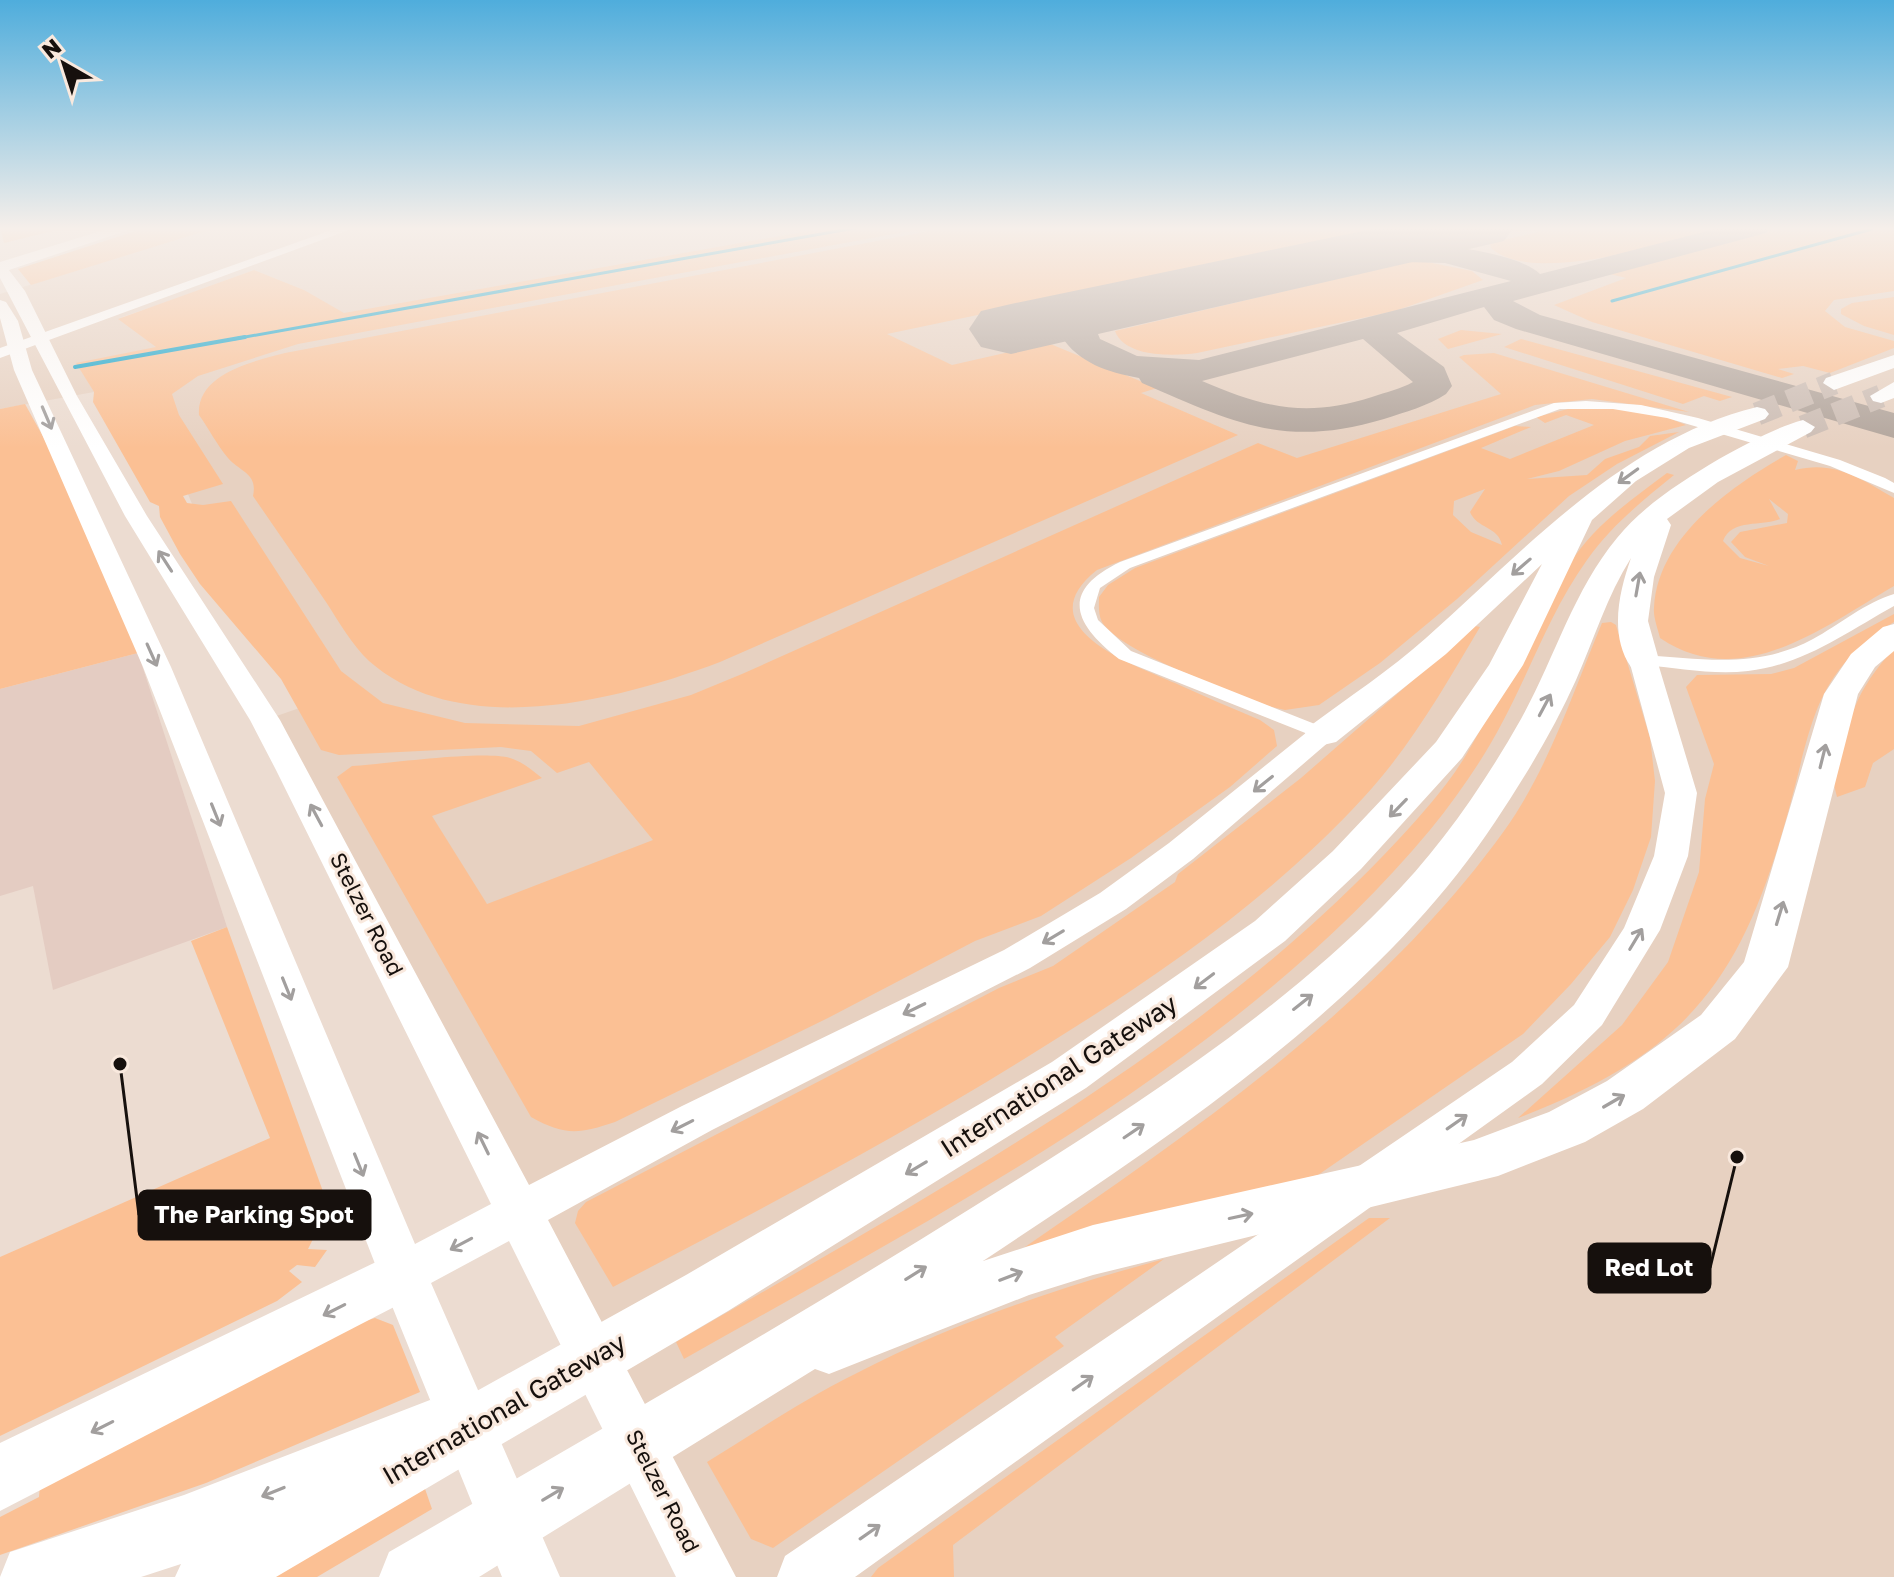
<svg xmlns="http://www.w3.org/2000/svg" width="1894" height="1577" font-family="'Golos Text',sans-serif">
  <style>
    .commercial { fill: #e4ccc2 }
    .built { fill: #e7d1c1; fill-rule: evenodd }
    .green { fill: #fbc094; fill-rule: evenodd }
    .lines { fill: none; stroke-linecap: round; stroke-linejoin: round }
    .stream-far1 { stroke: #09a2cb; stroke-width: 3 }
    .stream { stroke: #09a2cb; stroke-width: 4 }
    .taxiway { fill: #b2a59c; fill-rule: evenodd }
    .runway { fill: #b2a59c; fill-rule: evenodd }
    .highway-tunnel { stroke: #ccbdb4; stroke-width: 23; stroke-dasharray: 23 11; stroke-linecap: butt }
    .street { fill: #fff; fill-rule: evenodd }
    .secondary { fill: #fff; fill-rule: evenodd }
    .primary { fill: #fff; fill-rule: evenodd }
    .highway { fill: #fff; fill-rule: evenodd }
    .oneway { stroke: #a29f9e }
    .labels { text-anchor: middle; stroke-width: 6; stroke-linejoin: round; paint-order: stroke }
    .street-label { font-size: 22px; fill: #16100d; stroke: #f9e9de }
    .near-street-label { font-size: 26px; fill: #16100d; stroke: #f9e9de }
    .leader { fill: none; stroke: #16100d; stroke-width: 3 }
    .callout-dot { fill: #16100d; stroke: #f9e9de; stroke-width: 3 }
    .callout { fill: #16100d; stroke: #16100d; stroke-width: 3 }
    .callout-label { font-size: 24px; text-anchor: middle; font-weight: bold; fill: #fff }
  </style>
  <rect width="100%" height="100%" fill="#ecdcd1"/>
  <polygon class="commercial" points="138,653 227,927 53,990 33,886 0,896 0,689"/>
  <path class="built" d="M218,227h1676v1350h-1187l-442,-857 49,-17 -111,-173 -26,-62 -48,-67 -52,-38 17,29 -94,17v-115zM254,270l50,20 -185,28 42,-14z"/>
  <g class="green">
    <polygon points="0,227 69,227 4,243"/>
    <polygon points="148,227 218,227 31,285 18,269"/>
    <path d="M831,227h100l-633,117 -100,32 -26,18 7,21 44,69 -40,12 4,7 16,2 28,-4 110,170 42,32 82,20 114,3 112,-31 51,-21 516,-231 39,15 204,-64 -42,-37 5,-2 30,-2 195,59 -97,-13 -57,6 -438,165c-72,57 35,94 78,113 28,13 57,25 85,37l14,10 3,16 -47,41 -99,71 -90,58 -66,25 -147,77 -213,104c-36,12 -50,14 -84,-5l-194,-340 15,-11c34,-2 130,-16 158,-8 13,4 22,12 32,20l-110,38 55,88 166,-64 -64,-78 -32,11 -26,-22 -30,-4 -162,8 -18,-5 -40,-71 -81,-95 -20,-30 -20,-37 -1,-11 -9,-4 -57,-100 1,-10 -18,-29 80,-16 -38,-28 136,-49 50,20 40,23z"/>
    <path d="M951,227h448l-512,107 65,31 96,-22 109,45 -16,5 97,42 -518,227c-101,38 -259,80 -351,-1 -17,-16 -30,-39 -43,-59 -24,-35 -49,-71 -73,-106 5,-23 -13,-24 -25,-38 -11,-13 -19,-29 -29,-43 -3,-41 55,-54 86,-62z"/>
    <path d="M1560,227h169c-52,13 -196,60 -238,21l-1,-5z"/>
    <polygon points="1788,227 1894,227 1894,291 1834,300 1825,311 1845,327 1894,341 1894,348 1830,373 1803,366 1778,369 1794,374 1782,378 1592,322 1554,305 1626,278 1610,274"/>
    <path d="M1417,260l55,11 11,9 -88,31 -198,42c-23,3 -72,5 -82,-22z"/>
    <polygon points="1894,297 1894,335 1864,326 1841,314 1841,309 1852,303"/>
    <polygon points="1461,330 1502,334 1448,349 1438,339"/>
    <polygon points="1521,339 1732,397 1720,401 1704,396 1683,404 1504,347"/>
    <polygon points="25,404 55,458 138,653 0,689 0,409"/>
    <path d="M1612,407l49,8 25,10 -61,16 -66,30 -32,8 60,-4 18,-16 34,-12 11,-11 29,-4 -62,32 -48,32 -112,103 -77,64 -61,42 -34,5 -21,-5c-36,-16 -143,-52 -162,-83 -4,-8 -3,-17 -3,-25l9,-12 27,-17 380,-142 16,1 -50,21 29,11 84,-34 -28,-10 -21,8 -9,-6 36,-9zM1485,489l-15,23c7,17 28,14 32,33l-31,-13 -18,-17 1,-14z"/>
    <path d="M1786,455l12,6 -3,9c39,-10 65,8 99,28v88c-71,41 -153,107 -234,52 -2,-9 -7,-21 -6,-30 3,-70 77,-122 132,-153zM1769,499l19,15 -1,9 -47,9 -9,10 14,15 24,9 -29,-8 -17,-17c9,-23 39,-14 57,-22z"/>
    <path d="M1667,473l7,2c-32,26 -63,51 -87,85 -36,50 -56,109 -85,163 -20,38 -45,74 -72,107 -192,231 -488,383 -746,529l-8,-17c254,-148 520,-285 723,-503 24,-26 49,-54 67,-84 37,-62 64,-130 103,-190 24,-39 62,-65 98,-92z"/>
    <path d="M1894,614v8c-79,50 -81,98 -104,183 -47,174 -100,247 -272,313l104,-93 46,-63 31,-90 6,-73 9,-35 -28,-77 11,-12 74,-1 23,-6z"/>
    <path d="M1611,622l5,3 34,113 5,43 -4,56 -18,53 -23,47 -39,47 -48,50 -205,141 -293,72c173,-119 354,-243 479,-416 44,-61 69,-139 98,-208z"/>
    <path d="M1475,626l5,1c-35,59 -69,119 -116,170 -89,97 -197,173 -308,242 -143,91 -293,169 -443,248l-38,-64 3,-12 8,-9 413,-214 54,-22 122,-84 3,-8 123,-96z"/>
    <path d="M1894,649v100l-21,14 -8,24 -28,10 -3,-12c14,-59 16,-89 60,-136z"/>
    <polygon points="227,927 333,1219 331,1239 313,1239 308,1249 327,1250 315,1267 297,1265 289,1271 302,1282 277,1301 0,1436 0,1257 270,1138 191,941"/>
    <polygon points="1369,1218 1390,1218 953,1545 954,1577 871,1577 878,1568"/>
    <path d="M1164,1259l-109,78 9,9 -291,202 -22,-9 -44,-77c49,-30 97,-63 148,-88 98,-51 202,-86 309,-115z"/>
    <polygon points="375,1318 393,1325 420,1392 206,1483 0,1555 0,1517 39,1497 40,1484 358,1323"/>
    <polygon points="424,1486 432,1509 317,1577 263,1577"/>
  </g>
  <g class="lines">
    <g class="stream-far1">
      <polyline points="1612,301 1872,229"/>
      <polyline points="234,339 860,227"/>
    </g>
    <polyline class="stream" points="75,367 245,337"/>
    <path class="taxiway" d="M1723,227h46l-3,6 -253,68 27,14 354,98v25l-378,-109 -22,-9 -10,-13 -87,26 47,34 8,19 -6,8c-18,12 -41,18 -62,25 -100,30 -152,3 -242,-36l-3,-5c-32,-6 -60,-15 -78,-42l7,-19 30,-16 12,-3 12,3 4,7 -4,7 -26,14 4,10 37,17 62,4 312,-79 -66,-18 -81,-2 -10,-3 -4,-6 4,-6c37,-9 158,1 186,28zM1363,339l50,43c-12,7 -27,10 -41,15 -66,21 -107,11 -170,-16z"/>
    <polygon class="runway" points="1382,227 1514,227 1504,241 1011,354 981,347 969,329 981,311 1011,304"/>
    <g class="highway-tunnel">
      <polyline points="1757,414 1834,383"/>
      <polyline points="1803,427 1881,396"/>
    </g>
    <g class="street">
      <path d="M1586,401l55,4 57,13 142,42 45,18 9,5v10l-64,-27 -163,-48 -54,-9h-53l-430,159 -30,20 -6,20 4,12 33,31 199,79 2,4 -2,4 -7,2 -204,-81c-46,-36 -59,-68 1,-97l434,-159z"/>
      <path d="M1894,594v12c-47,26 -91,59 -146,65 -35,4 -70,-3 -105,-6l-9,-5 9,-5c60,4 114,14 170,-16 26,-14 53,-37 81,-45z"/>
    </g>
    <polygon class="secondary" points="340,227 357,227 0,358 0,348"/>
    <g class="primary">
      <polygon points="0,264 5,265 25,291 77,396 147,516 280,720 529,1185 682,1106 1004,950 1100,893 1169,843 1312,728 1334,728 1338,734 1193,859 1126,909 1030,968 712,1130 548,1220 736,1577 676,1577 509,1241 431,1283 560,1577 502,1577 379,1274 143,667 14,370 0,318 0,300 6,302 18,321 32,370 171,667 415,1244 491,1204 276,770 250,720 125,516 0,278"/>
      <polygon points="1643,652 1653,654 1657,660 1697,793 1688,856 1660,930 1602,1025 1542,1084 855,1577 777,1577 785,1556 1512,1062 1574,1005 1624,928 1654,856 1665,793 1629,660 1633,654"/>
    </g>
    <g class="highway">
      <polygon points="114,227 138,227 0,273 0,262"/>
      <polygon points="1894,355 1894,368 1834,390 1823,383 1826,378"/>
      <polygon points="1894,382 1894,398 1881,403 1873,401 1870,396"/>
      <path d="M1757,407l8,2 4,5 -4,5 -76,29 -53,33 -44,39 -69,145 -61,93 -101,111 -76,72 -199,147 -358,223 -452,266h-101l6,-13 -40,13h-141l10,-25 174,-57 246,-95 18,7 238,-132 366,-213 203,-141 78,-70 103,-109 53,-77 53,-101 -96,90 -110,88 -13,3 -13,-3 -5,-8 5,-8c39,-29 80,-56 116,-88 100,-89 197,-198 331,-231z"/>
      <path d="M1803,420l12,7 -4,5 -93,50 -51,37 4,6 -17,52 -6,44 11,39 -4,7 -12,3 -12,-3c-22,-32 -12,-75 0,-109 -24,38 -37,81 -55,122 -22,49 -51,97 -81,142 -120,182 -333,320 -512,439l110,-36 381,-85 75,-28 58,-31 94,-66 43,-53 80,-268 27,-40 32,-27 11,-3v27l-19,16 -17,27 -70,273 -53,72 -92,70 -58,33 -87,34 -405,99 -64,20 -200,79 -14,-5 -336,208h-100l10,-25c196,-113 392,-225 584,-345 139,-86 296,-185 411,-302 55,-55 99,-119 137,-186 33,-59 52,-128 96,-181 27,-33 65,-57 102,-79 26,-14 55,-31 84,-39z"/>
      <polygon points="403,1249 423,1256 432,1274 423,1292 0,1511 0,1443"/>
    </g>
  </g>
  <defs><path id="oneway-shaft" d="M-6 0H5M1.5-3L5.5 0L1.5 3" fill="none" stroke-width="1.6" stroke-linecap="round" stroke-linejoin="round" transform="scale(2)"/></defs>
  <g class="oneway">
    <use href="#oneway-shaft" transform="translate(47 418) rotate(67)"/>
    <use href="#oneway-shaft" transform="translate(1628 476) rotate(144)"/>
    <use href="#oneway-shaft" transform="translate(165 561) rotate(-123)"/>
    <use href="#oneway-shaft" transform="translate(1521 567) rotate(139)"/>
    <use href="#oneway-shaft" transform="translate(1638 584) rotate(-80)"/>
    <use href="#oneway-shaft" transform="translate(152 655) rotate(66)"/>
    <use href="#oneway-shaft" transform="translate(1545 705) rotate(-62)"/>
    <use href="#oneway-shaft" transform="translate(1823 756) rotate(-76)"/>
    <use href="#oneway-shaft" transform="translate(1263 784) rotate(141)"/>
    <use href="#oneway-shaft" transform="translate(1398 808) rotate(134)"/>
    <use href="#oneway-shaft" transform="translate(216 815) rotate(68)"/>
    <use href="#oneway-shaft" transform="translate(316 815) rotate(-118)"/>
    <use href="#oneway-shaft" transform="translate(1780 913) rotate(-73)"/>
    <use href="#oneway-shaft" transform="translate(1053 937) rotate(149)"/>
    <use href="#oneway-shaft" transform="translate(1636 939) rotate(-59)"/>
    <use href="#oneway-shaft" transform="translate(1204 981) rotate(143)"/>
    <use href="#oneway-shaft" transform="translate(287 989) rotate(68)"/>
    <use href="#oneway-shaft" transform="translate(1303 1002) rotate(-38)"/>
    <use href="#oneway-shaft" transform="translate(914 1009) rotate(154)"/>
    <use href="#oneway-shaft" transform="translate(1614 1101) rotate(-30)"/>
    <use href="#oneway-shaft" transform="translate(1457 1122) rotate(-35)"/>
    <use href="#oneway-shaft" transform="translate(682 1126) rotate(153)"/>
    <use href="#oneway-shaft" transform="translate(1134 1131) rotate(-34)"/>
    <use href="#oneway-shaft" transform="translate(483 1143) rotate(-116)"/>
    <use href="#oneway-shaft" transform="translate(359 1165) rotate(68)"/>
    <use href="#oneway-shaft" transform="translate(916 1168) rotate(149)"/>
    <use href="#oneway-shaft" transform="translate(1241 1216) rotate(-12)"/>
    <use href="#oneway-shaft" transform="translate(461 1244) rotate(152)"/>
    <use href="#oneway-shaft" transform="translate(916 1273) rotate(-32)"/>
    <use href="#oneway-shaft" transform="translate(1011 1276) rotate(-21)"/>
    <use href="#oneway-shaft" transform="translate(334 1310) rotate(153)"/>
    <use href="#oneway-shaft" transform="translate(1083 1383) rotate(-35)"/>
    <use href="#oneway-shaft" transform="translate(102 1427) rotate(153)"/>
    <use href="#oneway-shaft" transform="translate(273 1492) rotate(158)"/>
    <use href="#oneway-shaft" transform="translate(553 1494) rotate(-31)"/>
    <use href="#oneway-shaft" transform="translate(870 1532) rotate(-35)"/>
  </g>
  <linearGradient id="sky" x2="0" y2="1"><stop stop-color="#4faddc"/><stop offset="0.51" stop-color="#f6efea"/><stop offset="1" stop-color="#f6efea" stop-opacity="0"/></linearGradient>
  <rect width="1894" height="448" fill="url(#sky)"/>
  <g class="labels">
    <g class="street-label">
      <text transform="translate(367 914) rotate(63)" y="8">Stelzer Road</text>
      <text transform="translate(663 1491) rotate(63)" y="8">Stelzer Road</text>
    </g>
    <g class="near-street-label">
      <text transform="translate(1059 1076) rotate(-33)" y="9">International Gateway</text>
      <text transform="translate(504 1409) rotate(-30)" y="9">International Gateway</text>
    </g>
  </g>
  <path class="leader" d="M120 1064L139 1215M1737 1157L1710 1268"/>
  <g class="callout-dot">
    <circle cx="120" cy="1064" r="8"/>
    <circle cx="1737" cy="1157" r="8"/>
  </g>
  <g class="callout">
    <rect x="139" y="1191" width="231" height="48" rx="8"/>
    <rect x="1589" y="1244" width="121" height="48" rx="8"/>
  </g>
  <g class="callout-label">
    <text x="254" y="1223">The Parking Spot</text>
    <text x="1649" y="1276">Red Lot</text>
  </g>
  <g transform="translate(64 64) rotate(321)" stroke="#f9e9de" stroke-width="6" paint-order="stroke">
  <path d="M0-6L14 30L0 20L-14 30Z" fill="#16100d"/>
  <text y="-12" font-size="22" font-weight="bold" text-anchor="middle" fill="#16100d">N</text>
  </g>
</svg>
